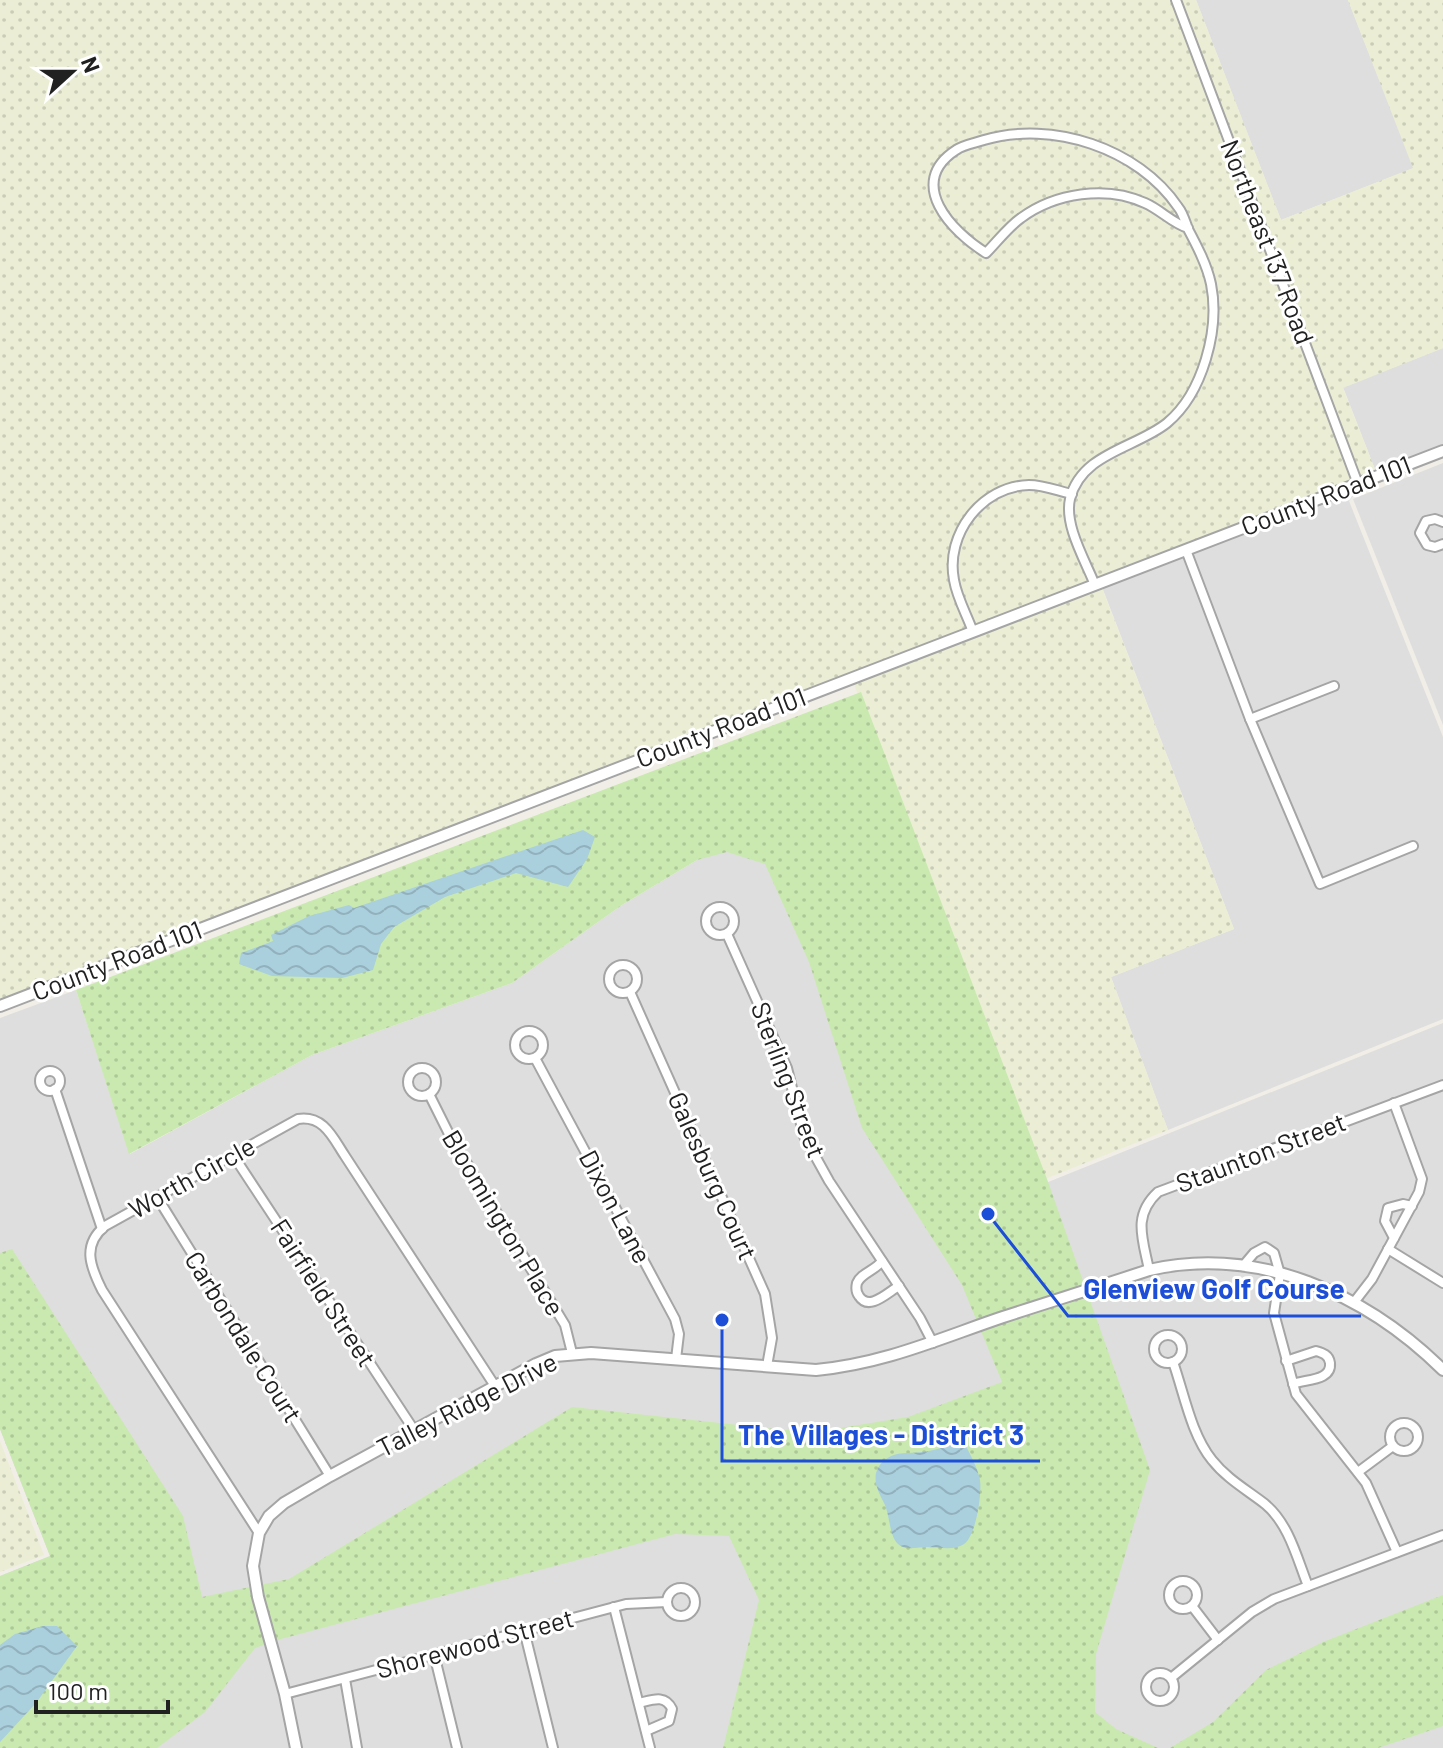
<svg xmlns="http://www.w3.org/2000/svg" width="1443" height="1748" font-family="Barlow,sans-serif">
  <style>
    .residential { fill: #dfdede }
    .farmland { fill: url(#farmland-dots) }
    .grass { fill: url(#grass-dots) }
    .water { fill: url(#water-waves) }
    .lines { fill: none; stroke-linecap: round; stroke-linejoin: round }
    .minor-casing { stroke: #a5a5a5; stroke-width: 12 }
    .tertiary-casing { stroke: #a5a5a5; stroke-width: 14 }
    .minor { stroke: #fff; stroke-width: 8 }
    .tertiary { stroke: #fff; stroke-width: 10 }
    .labels { text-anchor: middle; stroke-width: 6; stroke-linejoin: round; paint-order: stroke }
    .street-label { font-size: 26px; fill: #212121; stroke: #fff }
    .leader { fill: none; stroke: #1d4ed8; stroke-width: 3 }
    .callout-dot { fill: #1d4ed8; stroke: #fff; stroke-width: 3 }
    .callout-label { font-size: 28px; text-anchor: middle; font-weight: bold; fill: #1d4ed8; stroke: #fff; stroke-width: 6; stroke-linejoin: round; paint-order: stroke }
  </style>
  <defs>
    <pattern id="farmland-dots" width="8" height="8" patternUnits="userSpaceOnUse" patternTransform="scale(2)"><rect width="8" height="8" fill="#ebeed4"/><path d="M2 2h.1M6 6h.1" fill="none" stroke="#c9ccb6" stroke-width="1.8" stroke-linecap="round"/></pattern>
    <pattern id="grass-dots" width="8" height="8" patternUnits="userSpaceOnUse" patternTransform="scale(2)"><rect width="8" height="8" fill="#c9e9b0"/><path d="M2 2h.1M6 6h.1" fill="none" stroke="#acc897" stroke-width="1.8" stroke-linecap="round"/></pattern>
    <pattern id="water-waves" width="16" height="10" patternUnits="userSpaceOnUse" patternTransform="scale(2)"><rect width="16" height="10" fill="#aacfdd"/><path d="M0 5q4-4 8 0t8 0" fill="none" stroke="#92b1bd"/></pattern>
  </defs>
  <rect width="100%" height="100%" fill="#f1eee7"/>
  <g class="residential">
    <polygon points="1196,0 1348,0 1414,168 1281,220"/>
    <polygon points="1443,348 1443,446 1376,472 1343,387"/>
    <polygon points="1443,463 1443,725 1353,499"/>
    <polygon points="1355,490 1356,493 1349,501 1443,737 1443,1019 1168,1130 1111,977 1234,929 1102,587"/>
    <polygon points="743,817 976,1211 1443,1023 1443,1748 0,1748 0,1576 50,1556 0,1429 0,1018 76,990 130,1154 312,1055 512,983 622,905 697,860"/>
  </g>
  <g class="farmland">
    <polygon points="0,0 1196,0 1281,220 1413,168 1348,0 1443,0 1443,348 1343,388 1376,472 0,1001"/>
    <polygon points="1102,588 1234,929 1111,977 1168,1130 1045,1179 853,682"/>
    <polygon points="0,1441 44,1555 0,1572"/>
  </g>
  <g class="grass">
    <polygon points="861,692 1047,1179 1150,1470 1096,1654 1095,1712 1116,1729 1158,1748 723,1748 759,1600 729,1536 675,1534 281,1639 255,1648 205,1712 157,1748 0,1748 0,1576 50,1556 0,1429 0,1253 12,1249 183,1516 202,1597 289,1579 572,1407 786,1430 840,1428 908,1417 1002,1382 962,1285 862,1128 809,962 765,864 727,852 697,860 622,905 512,983 312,1055 129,1154 76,990"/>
    <polygon points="1443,1595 1443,1726 1378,1748 1170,1748 1213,1722 1266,1670 1323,1642"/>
  </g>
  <g class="water">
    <polygon points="583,830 595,837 587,859 568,887 516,873 445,897 394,927 381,944 373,970 342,978 272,976 239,964 241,953 273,941 271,935 309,916 349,905 354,908"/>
    <path d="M958,1443l8,3c5,10 12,23 14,34 2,14 -4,56 -16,64 -10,7 -25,3 -37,3 -9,0 -22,4 -29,-3 -9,-8 -8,-30 -14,-41 -8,-15 -15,-31 2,-44 11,-8 23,-5 36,-7 12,-1 24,-6 36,-9z"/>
    <polygon points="43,1626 57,1626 77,1646 36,1703 0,1742 0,1645 15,1634"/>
  </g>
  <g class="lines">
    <g class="minor-casing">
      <g id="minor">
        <polyline points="1176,0 1358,484"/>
        <polyline points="1443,522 1435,519 1426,521 1420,533 1427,545 1435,547 1443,544"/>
        <polyline points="1186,550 1250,719 1320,884 1413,846"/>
        <path d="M1095,585c-10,-25 -31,-60 -25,-86 11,-46 66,-51 97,-76 36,-30 53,-94 44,-139 -4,-19 -14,-38 -23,-55 -3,-8 -5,-16 -10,-22 -40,-59 -126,-87 -194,-67 -9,3 -21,5 -28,10 -51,33 -4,82 30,103 11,-11 22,-26 35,-35 34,-25 85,-33 124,-15 16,7 27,20 43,25"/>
        <path d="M973,632c-6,-17 -16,-34 -19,-52 -9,-46 28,-94 75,-95 15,0 29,6 43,9"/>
        <polyline points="1250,719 1334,686"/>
        <circle cx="720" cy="921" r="14"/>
        <polyline points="727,934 787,1068 804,1136 829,1181 920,1318 933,1343"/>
        <circle cx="623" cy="979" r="14"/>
        <polyline points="630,992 765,1294 772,1338 767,1366"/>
        <circle cx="529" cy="1045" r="14"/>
        <polyline points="535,1058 675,1319 679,1334 676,1359"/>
        <circle cx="422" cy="1082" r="14"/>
        <circle cx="50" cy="1081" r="10"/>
        <polyline points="55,1089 102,1229"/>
        <polyline points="429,1094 448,1132 565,1325 572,1353"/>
        <polyline points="233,1155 414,1430"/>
        <polyline points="157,1197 330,1476"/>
        <polyline points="1394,1238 1385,1221 1388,1208 1403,1204 1412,1206"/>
        <polyline points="1388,1249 1443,1283"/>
        <path d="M882,1261c-6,9 -21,12 -25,22 -1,4 -1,9 2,13 10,16 29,-4 40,-10"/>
        <polyline points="1243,1266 1254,1253 1265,1247 1274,1253 1280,1274 1274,1313 1296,1394 1366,1483 1397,1552"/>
        <path d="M1149,1270c-6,-31 -17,-54 9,-78l285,-107"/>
        <polyline points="1355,1301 1372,1279 1419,1192 1422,1179 1394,1103"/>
        <circle cx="1168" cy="1349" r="14"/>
        <path d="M1286,1361l30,-10c7,2 13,4 14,12 2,18 -25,16 -37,21"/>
        <path d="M1173,1362c11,31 18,72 39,98 15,19 35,30 53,44 24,20 32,54 43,82"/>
        <circle cx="1404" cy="1437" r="14"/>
        <polyline points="1358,1472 1393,1446"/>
        <path d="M259,1533l-157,-243c-12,-24 -20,-45 3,-64l193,-107c26,-4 35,19 47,37l150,230"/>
        <circle cx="1183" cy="1595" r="14"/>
        <circle cx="681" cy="1602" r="14"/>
        <polyline points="1192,1606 1218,1640"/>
        <polyline points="614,1607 650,1748"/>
        <polyline points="524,1630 553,1748"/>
        <polyline points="434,1654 457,1748"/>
        <circle cx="1160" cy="1687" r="14"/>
        <polyline points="1171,1678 1252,1612 1274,1599 1443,1535"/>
        <polyline points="345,1679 357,1748"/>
        <polyline points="285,1694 626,1604 667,1602"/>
        <path d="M639,1703c13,-3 26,-9 33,6l-3,12 -23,10"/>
      </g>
    </g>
    <g class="tertiary-casing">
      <g id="tertiary">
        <polyline points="0,1006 1443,451"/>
        <path d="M296,1748l-11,-54 -27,-97 -5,-31 6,-33 10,-17 15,-13 46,-27 206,-112 19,-8 36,-3 225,17c70,-7 122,-31 187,-53 49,-16 98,-31 146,-47 110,-25 217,24 294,100"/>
      </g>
    </g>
    <use href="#minor" class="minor"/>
    <use href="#tertiary" class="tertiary"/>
  </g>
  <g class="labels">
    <g class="street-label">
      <text transform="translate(1267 242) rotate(69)" y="9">Northeast 137 Road</text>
      <text transform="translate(1326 496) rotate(-21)" y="9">County Road 101</text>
      <text transform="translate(721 728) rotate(-21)" y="9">County Road 101</text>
      <text transform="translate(117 961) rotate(-21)" y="9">County Road 101</text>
      <text transform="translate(788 1080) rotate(69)" y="9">Sterling Street</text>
      <text transform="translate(1261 1153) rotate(-21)" y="9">Staunton Street</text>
      <text transform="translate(712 1176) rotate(66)" y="9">Galesburg Court</text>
      <text transform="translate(192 1178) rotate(-29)" y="9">Worth Circle</text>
      <text transform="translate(615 1207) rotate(62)" y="9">Dixon Lane</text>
      <text transform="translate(503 1223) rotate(59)" y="9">Bloomington Place</text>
      <text transform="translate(323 1293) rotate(57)" y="9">Fairfield Street</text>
      <text transform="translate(243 1337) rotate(58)" y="9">Carbondale Court</text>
      <text transform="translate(467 1405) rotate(-27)" y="9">Talley Ridge Drive</text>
      <text transform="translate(475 1644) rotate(-15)" y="9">Shorewood Street</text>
    </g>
  </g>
  <path class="leader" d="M988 1214L1068 1316H1361M722 1320L722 1461H1040"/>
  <g class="callout-dot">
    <circle cx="988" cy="1214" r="8"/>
    <circle cx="722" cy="1320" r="8"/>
  </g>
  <g class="callout-label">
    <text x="1214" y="1299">Glenview Golf Course</text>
    <text x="881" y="1445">The Villages - District 3</text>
  </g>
  <g transform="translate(72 72) rotate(69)" stroke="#ffffff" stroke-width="6" paint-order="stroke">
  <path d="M0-6L14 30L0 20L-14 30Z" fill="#212121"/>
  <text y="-12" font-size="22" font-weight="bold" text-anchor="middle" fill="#212121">N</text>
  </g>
  <path d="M36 1700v12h132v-12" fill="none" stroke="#212121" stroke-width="4"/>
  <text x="48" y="1700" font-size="24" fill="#212121" stroke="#ffffff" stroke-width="6" paint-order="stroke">100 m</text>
</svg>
